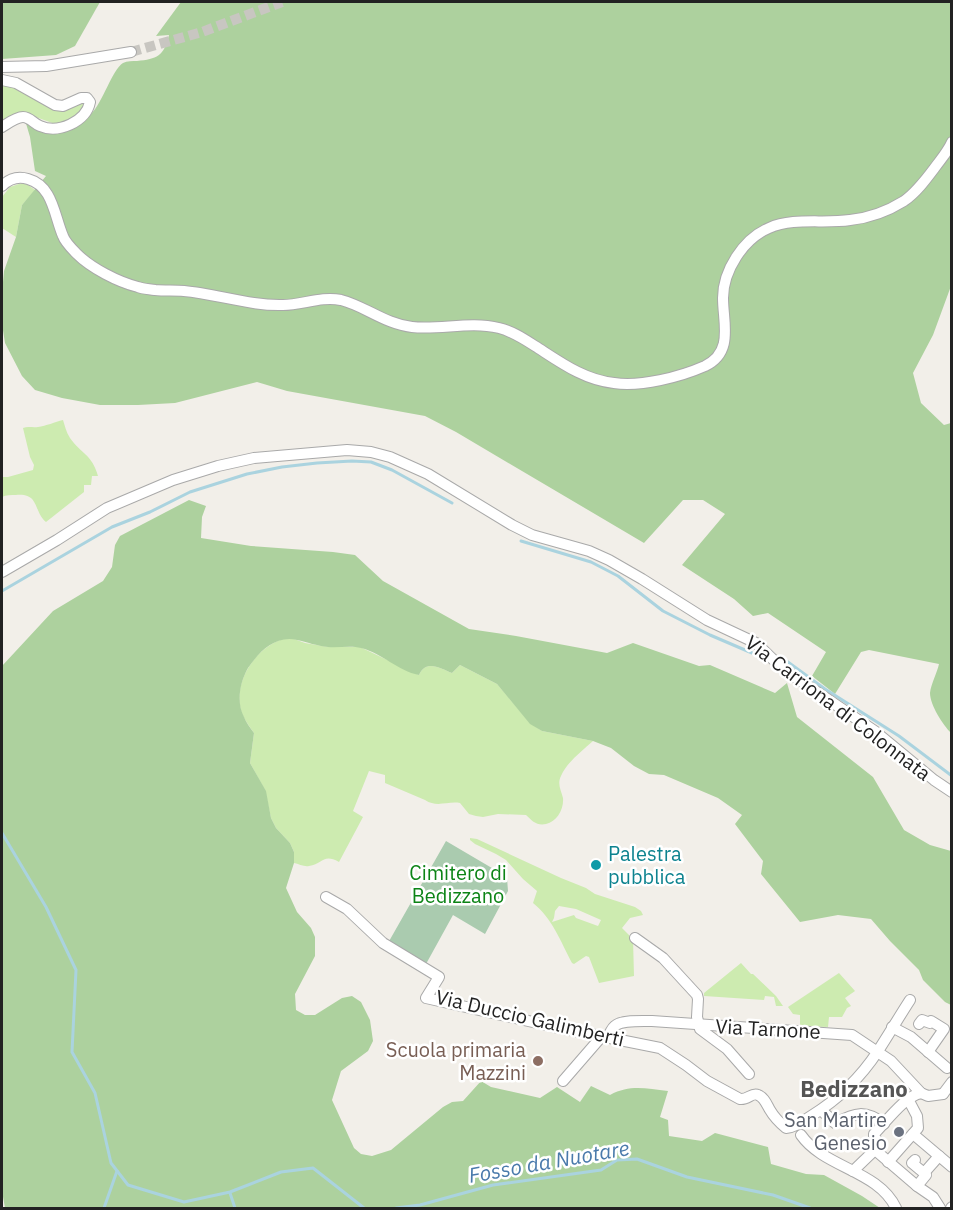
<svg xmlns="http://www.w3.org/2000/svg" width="953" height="1210" font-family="'IBM Plex Sans',sans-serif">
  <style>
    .grass { fill: #cdebb0; fill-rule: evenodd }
    .forest { fill: #add19e }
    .cemetery { fill: #aacbaf }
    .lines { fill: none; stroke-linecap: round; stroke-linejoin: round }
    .stream { stroke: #aad3df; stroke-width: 3 }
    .minor-tunnel { stroke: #c8c6c1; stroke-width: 10; stroke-dasharray: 10 5; stroke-linecap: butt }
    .minor-casing { stroke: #a9a9a9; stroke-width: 12 }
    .minor { stroke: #fff; stroke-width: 10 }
    .culture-dot { fill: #0f9aa8; stroke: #fff; stroke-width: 2 }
    .education-dot { fill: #8d6e63; stroke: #fff; stroke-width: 2 }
    .worship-dot { fill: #6b7280; stroke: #fff; stroke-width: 2 }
    .labels { text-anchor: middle; stroke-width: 5; stroke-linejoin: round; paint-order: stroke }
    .street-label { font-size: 20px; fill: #222; stroke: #fff }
    .culture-label { font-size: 20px; fill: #0d838f; stroke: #fff; text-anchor: start }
    .park-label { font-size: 20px; fill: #0c8416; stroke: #fff }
    .education-label { font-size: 20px; fill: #785e54; stroke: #fff; text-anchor: end }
    .worship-label { font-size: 20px; fill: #5b616d; stroke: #fff; text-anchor: end }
    .water-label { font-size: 21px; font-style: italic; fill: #4a7aab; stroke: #fff }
    .quarter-label { font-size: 22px; font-weight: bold; fill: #555; stroke: #fff }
  </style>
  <rect width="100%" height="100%" fill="#f2efe9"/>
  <g class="grass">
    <polygon points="2,81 15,85 48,107 84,101 83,109 69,121 55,124 33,116 2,122"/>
    <polygon points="22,183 28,185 35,190 22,205 16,237 2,228 2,197 10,187"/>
    <path d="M63,420c2,6 3,12 7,18 11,16 22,16 28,38h-6l-1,9h-7v7l-38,30c-13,-11 -6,-29 -30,-27 -5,0 -10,0 -14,2v-20h6l25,-7 1,-5 -4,-8 -7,-29c5,-2 10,0 15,-1 8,-1 17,-5 25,-7z"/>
    <path d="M283,639h11l11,4 23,4h32l59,28c7,-16 21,-7 33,-2l8,-8 37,19 33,39 12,8 51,10c-11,10 -26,21 -32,35 -4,8 0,14 2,22 1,11 -6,24 -17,26 -9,2 -14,-3 -20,-9l-28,-1 -15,3 -7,-1 -7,-2 -9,-11c-13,-2 -23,5 -35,-3l-40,-17v-8l-16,-4 -16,40 10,6 -24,45c-16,-9 -16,2 -30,4 -5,1 -10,-2 -15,-3v-11l-4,-9 -14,-15 -5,-10 -6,-28 -15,-27 4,-30c-4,-6 -8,-11 -11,-17 -13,-30 11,-68 40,-77z"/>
    <path d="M470,838l7,1 84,39 25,10 9,6 40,13 6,4 2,4 -13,3 -8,10 11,11 1,37 -35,7 -10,-26 -3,-1 -12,8 -2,-1c-11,-21 -20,-45 -39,-60l4,-12 -14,-12 -17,-19 -10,-6 -21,-10 -5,-4zM559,906l17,3 25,11 -3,6 -22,-8 -2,-3 -22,7 2,-4 1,-7z"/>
    <polygon points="741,963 751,974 753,974 776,996 783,1006 776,1006 774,997 765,996 764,1000 704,996 704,993"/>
    <polygon points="839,973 855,991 845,998 851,1006 847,1008 842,1017 829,1017 828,1027 800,1026 800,1015 793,1014 788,1007"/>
  </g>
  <g class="forest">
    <polygon points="2,2 100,2 75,46 56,55 2,59"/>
    <path d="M181,2h770v284l-18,49 -20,38 8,30 23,22 7,-2v310c-8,-8 -21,-28 -21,-40 1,-9 7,-20 9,-29l-70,-14 -8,2 -26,42 -23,-18 14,-24 -58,-39 -15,3 -19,-17 -52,-34 43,-51 -22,-14h-20l-39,43 -188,-111 -31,-16 -138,-25 -30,-9 -82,21 -37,2h-38l-38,-7 -27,-8 -13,-14 -17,-33 -3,-19v-31l2,-22 12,-34 6,-32 24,-29 -11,-5 -5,-34 -5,-17 17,9c11,-3 42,-9 49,-15 12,-12 21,-44 32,-51 4,-2 10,-2 14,-2 20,-2 27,-5 32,-26l-13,1z"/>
    <path d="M189,500l17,6 -4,11 -1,21 50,8 82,6 22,3 28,26 86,48 47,7 91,17 26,-10 66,23 11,-1 65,28 12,-10 10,34 76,60 31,53 26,15 21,6v154l-6,-3 -22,-22 -4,-10 -29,-29 -19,-22 -33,-4 -38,7 -39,-48 2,-13 -28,-37 7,-9 -24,-17 -54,-23 -15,-1 -15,-8 -23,-18 -18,-7 -51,-10 -12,-7 -33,-40 -37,-19 -8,8c-12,-5 -26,-14 -33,2 -21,-4 -37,-22 -58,-27 -10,-3 -22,0 -33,-1 -11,-1 -21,-5 -31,-7 -22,-5 -38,12 -49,28 -8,14 -12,34 -4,49 2,5 6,11 10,16l-4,30 16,28 5,27 5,10 14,15 4,9v11l-8,25 11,24 14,16 4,9v19l-20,38 1,16 9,5h10l27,-17 10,-2 9,6 9,18 3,21 -5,10 -27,20 -9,29 22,48 7,6 11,2 19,-6 52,-43 9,-5 11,-1 18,-20 10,6 49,11 17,-11 23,15 11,-16 19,9c21,-11 36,-6 58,-4l-8,26 8,3 1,16 33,5 13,-8 53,14 3,17 35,10 18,1 38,21 18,12h-875l-3,-17v-525l51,-55 50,-30 9,-14 3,-22 5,-9z"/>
  </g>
  <polygon class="cemetery" points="446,841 497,871 507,878 508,891 485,934 453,915 426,964 388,943"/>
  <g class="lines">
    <g class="stream">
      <polyline points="521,541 591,562 618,576 663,611 710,635 752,653"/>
      <polyline points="2,591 112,527 150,512 190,492 247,474 282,467 317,463 352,461 371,462 392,470 452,503"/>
      <polyline points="781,657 825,689 899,736 952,776"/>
      <polyline points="2,833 46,907 76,970 72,1052 95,1093 111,1163 128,1185 184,1202 230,1192 281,1172 313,1168 364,1208"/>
      <polyline points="230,1193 235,1208"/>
      <polyline points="104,1208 117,1171"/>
      <polyline points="396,1208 420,1205 493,1185 601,1170 617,1160 637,1159 687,1177 773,1195 810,1208"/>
    </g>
    <polyline class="minor-tunnel" points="131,52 202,32 282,2"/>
    <g class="minor-casing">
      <g id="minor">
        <polyline points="2,67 46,66 131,52"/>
        <path d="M2,80l14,3 39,22 8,1 18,-8h6l3,4c-4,20 -32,32 -50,24 -6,-2 -10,-9 -17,-9 -7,0 -16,7 -21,10"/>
        <path d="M2,186c7,-7 16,-10 26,-7 25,7 26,36 35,57 2,6 9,13 14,18 14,14 41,28 61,33 5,2 12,2 17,3 10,1 20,0 29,1 33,3 66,15 99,14 19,0 38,-9 58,-5 24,6 44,24 71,27 29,3 58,-6 87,1 13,3 25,11 36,18 25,16 49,34 79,37 27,4 66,-6 91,-17 29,-14 18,-43 18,-68 0,-27 20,-59 46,-70 25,-11 54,-4 81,-8 19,-2 38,-9 54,-19 13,-9 23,-23 32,-35 6,-8 12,-15 16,-24"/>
        <polyline points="2,572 57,540 107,508 173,480 218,466 254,458 347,450 371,452 390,457 428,474 512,525 532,535 589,551 609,560 642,579 707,620 756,643 783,669 876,732 934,780 952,792"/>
        <path d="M326,897l21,12 36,34 56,34 -13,21 129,29 105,21 26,17 21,16 33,18c8,1 12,-7 18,-4 6,2 9,10 12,15 4,7 10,13 16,18 10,-1 17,-7 25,-12 26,-16 50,-39 67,-65 11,-17 21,-34 32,-51"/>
        <polyline points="635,938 663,958 697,995 698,999 697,1017 700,1029 727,1049 749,1074"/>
        <polyline points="919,1024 922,1020 930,1023 931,1021 944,1029 928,1052"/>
        <polyline points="892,1027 911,1037 947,1068"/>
        <path d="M608,1037c2,-4 4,-10 8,-12 8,-5 26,-4 36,-4l200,14 39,26 30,32 7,3 15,-2"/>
        <polyline points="563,1081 602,1036"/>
        <polyline points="943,1094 952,1082"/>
        <path d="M821,1110l14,13c20,-10 30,-14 49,1"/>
        <polyline points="913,1134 952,1167"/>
        <path d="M801,1135c23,33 77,35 95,73"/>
        <polyline points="875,1150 917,1186"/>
        <polyline points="915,1160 912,1163 924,1173 939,1156"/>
        <polyline points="888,1162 918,1128 917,1116 908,1099"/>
        <path d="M853,1171l27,-26 -6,-9v-2c12,-12 31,-38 47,-41"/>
        <polyline points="924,1173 926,1175 917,1186 933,1197 940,1208"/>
        <polyline points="951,1208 952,1207"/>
      </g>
    </g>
    <use href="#minor" class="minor"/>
  </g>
  <circle class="culture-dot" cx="596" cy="865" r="6"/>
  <circle class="education-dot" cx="538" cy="1061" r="6"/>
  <circle class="worship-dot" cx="899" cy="1132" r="6"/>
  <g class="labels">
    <g class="street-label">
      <text transform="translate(838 708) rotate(37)" y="7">Via Carriona di Colonnata</text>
      <text transform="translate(530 1018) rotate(13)" y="7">Via Duccio Galimberti</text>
      <text transform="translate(768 1029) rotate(3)" y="7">Via Tarnone</text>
    </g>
    <g class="culture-label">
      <text x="608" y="861">Palestra<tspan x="608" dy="23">pubblica</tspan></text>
    </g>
    <g class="park-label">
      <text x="458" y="880">Cimitero di<tspan x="458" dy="23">Bedizzano</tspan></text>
    </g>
    <g class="education-label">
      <text x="526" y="1057">Scuola primaria<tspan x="526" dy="23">Mazzini</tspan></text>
    </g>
    <g class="worship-label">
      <text x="887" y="1127">San Martire<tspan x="887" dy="23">Genesio</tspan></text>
    </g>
    <g class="water-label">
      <text transform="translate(549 1162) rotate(-10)" y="7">Fosso da Nuotare</text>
    </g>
    <g class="quarter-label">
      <text x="854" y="1097">Bedizzano</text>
    </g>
  </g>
  <rect width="953" height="1210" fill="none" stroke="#222222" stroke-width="6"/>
</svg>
